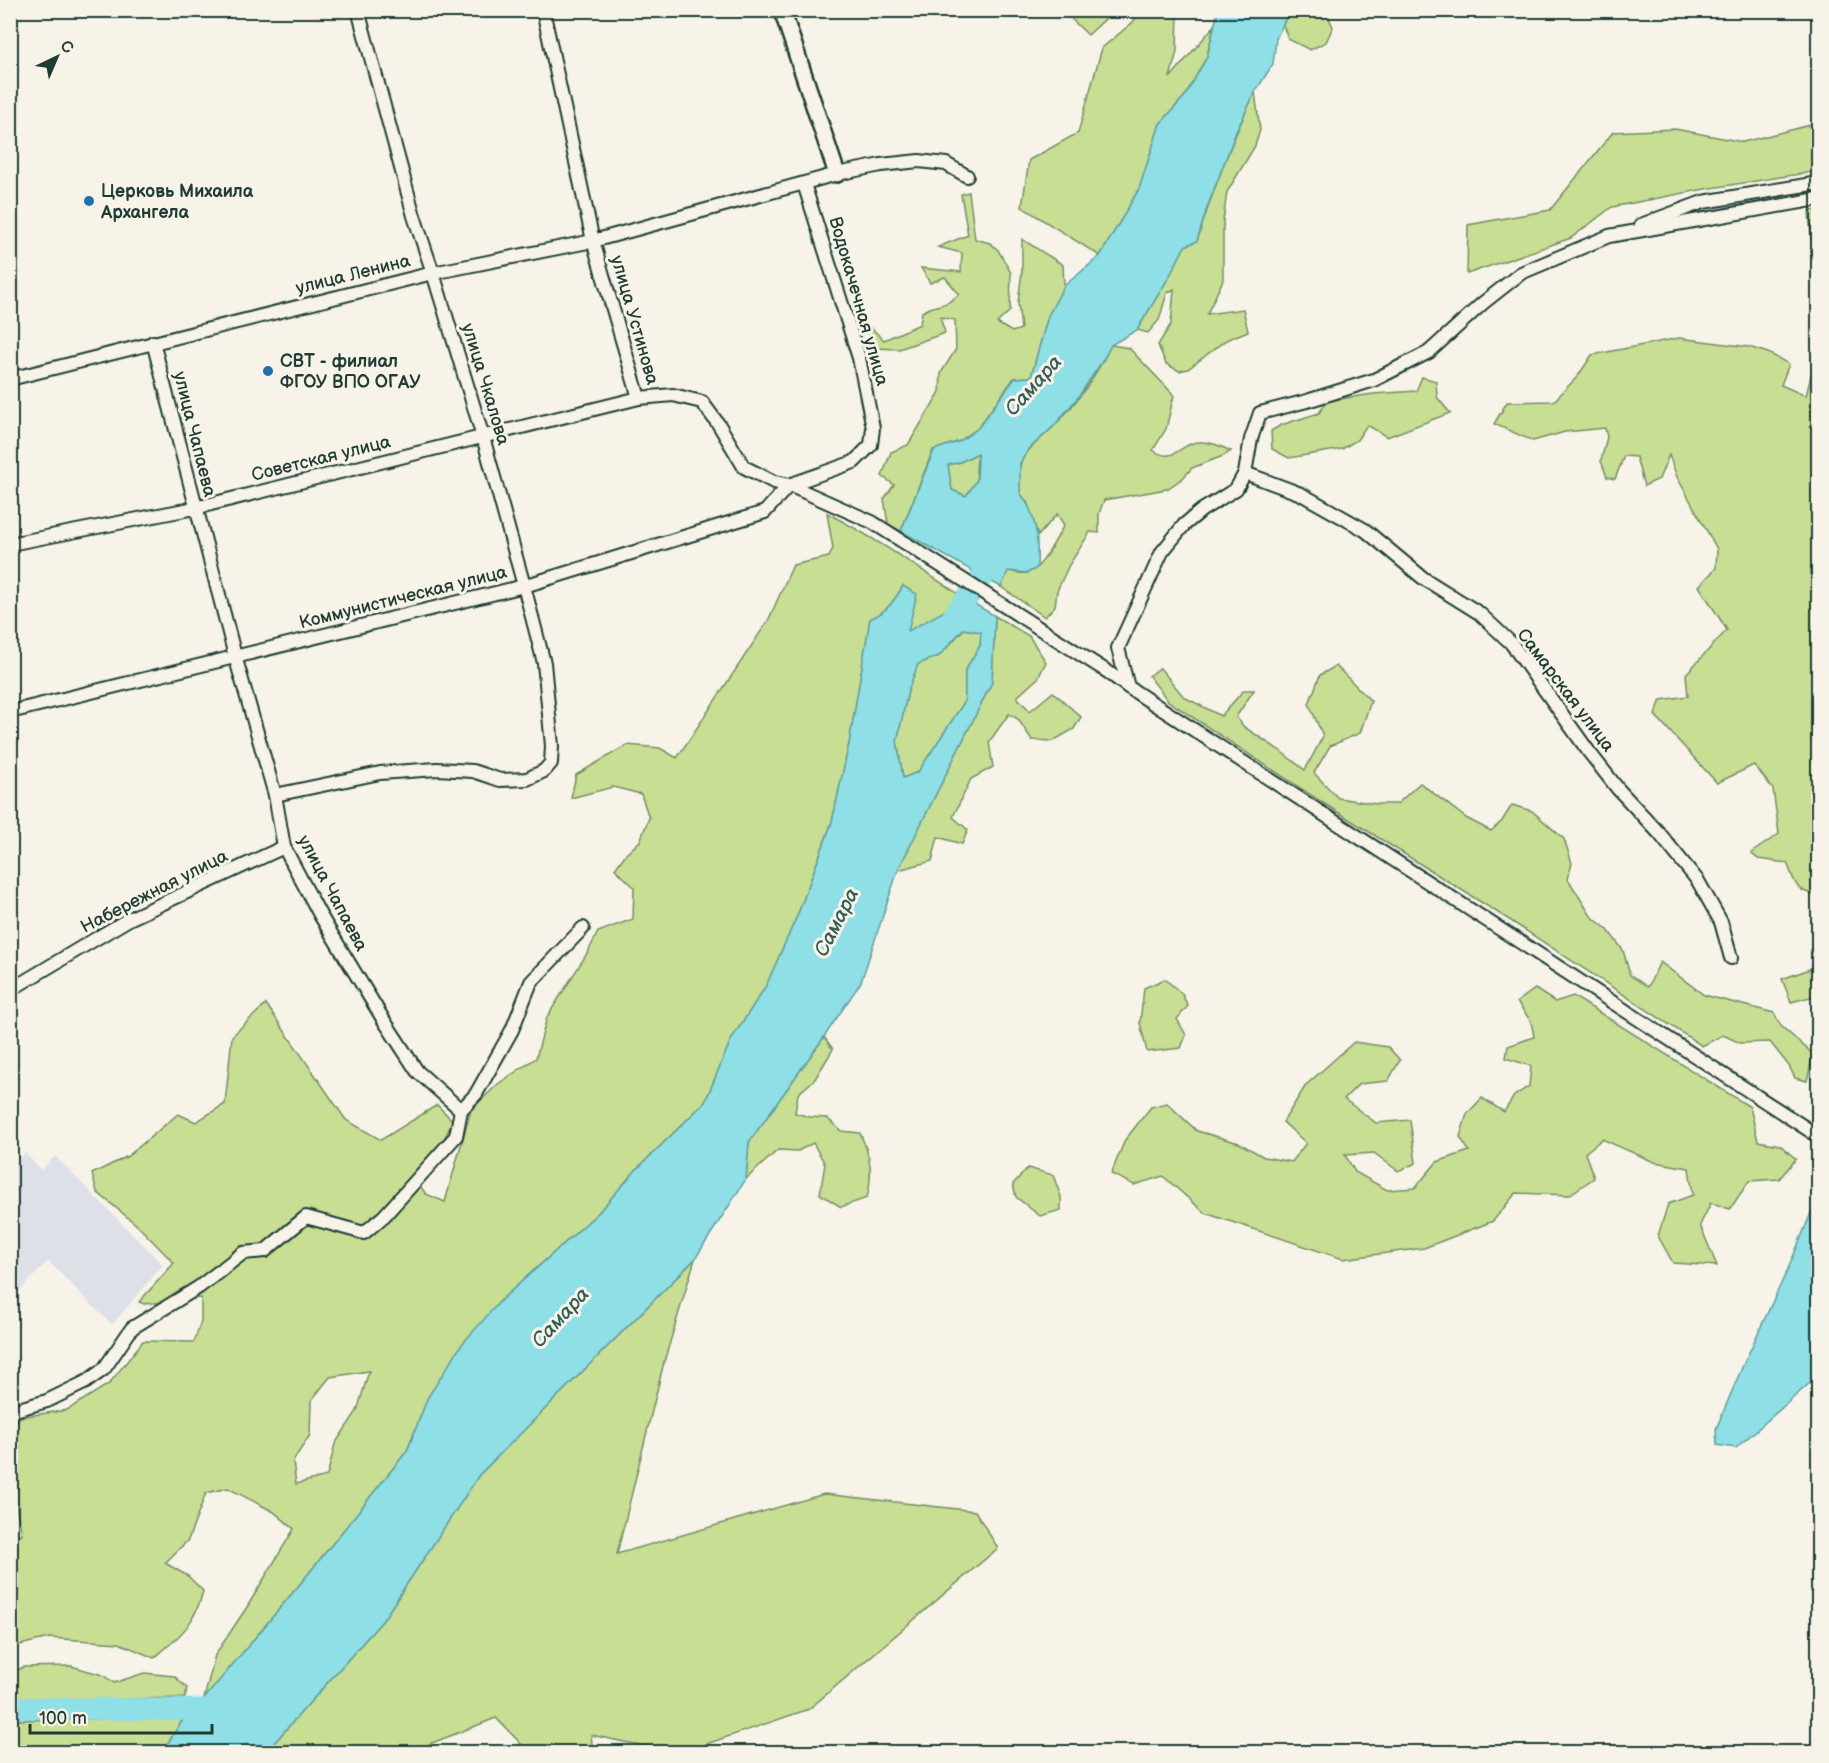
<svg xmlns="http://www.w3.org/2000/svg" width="1829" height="1763" font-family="'Balsamiq Sans',sans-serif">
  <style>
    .built { fill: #dee0e7 }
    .green { fill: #c7de93; stroke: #738e64; stroke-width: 1.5; fill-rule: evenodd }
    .water { fill: #8edfe6; stroke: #629e9f; stroke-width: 1.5; fill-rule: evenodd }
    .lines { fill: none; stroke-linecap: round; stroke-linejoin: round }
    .river { stroke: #8edfe6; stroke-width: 22 }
    .minor-casing { stroke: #1f3d34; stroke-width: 16 }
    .tertiary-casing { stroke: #1f3d34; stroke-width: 20 }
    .minor { stroke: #f7f3e8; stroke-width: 12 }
    .tertiary { stroke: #f7f3e8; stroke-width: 15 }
    .poi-dot { fill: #1f6fb2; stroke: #f7f3e8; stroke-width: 2 }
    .labels { text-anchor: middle; stroke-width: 6; stroke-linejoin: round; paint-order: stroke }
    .poi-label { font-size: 18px; font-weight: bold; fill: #1f3d34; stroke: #f7f3e8; text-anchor: start }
    .street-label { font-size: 18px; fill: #1f3d34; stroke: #f7f3e8 }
    .water-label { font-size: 20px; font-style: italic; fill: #355d58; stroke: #f7f3e8 }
  </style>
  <rect width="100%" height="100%" fill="#f7f3e8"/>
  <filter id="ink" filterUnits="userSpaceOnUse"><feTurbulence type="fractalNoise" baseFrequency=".0167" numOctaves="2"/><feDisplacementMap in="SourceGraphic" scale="12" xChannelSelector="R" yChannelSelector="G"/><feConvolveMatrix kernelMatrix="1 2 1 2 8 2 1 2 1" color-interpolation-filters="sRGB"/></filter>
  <g filter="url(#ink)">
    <polygon class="built" points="25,1153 41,1170 55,1156 163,1265 112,1325 48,1261 11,1300 11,1167"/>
    <g class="green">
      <polygon points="1289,10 1326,11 1333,27 1326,42 1310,50 1288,39 1283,25"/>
      <polygon points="1063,11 1114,11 1088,35"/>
      <polygon points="1141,11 1178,11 1177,51 1170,78 1214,26 1207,56 1185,96 1160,124 1139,189 1100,256 1022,207 1029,160 1078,133 1102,48 1133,22"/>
      <path d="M1255,92l5,38 -5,16 -28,46 -4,29v59l-16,34 36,-5 5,22 -22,9 -38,29 -9,2 -13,-7 -8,-19 13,-21 3,-35 -7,4 -8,27 -11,13 -11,-3 32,-53 16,-31 12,-5c16,-51 35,-101 58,-149z"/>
      <polygon points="1818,123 1818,171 1705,189 1612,207 1571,238 1467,274 1468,225 1550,210 1613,132 1675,129 1743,142"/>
      <path d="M969,192l6,47 15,4 8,7 13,23 -1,38 -13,12 15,9 9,-3 -3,-26 4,-32v-32l41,26 1,21 -16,30 -17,61 -17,1 -36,50 -18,13 -27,9 -32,81 -13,-7 -4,-25 10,-14 -12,-9 9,-24 17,-7 32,-53 1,-19 15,-24 -1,-29 -15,-3 5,16 -46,16 -27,-1 -4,-17 3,-3 13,12 36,-16 2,-12c16,-10 22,-3 37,-18l-14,-17 -15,6 -9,-15 40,4 1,-19 -24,-6 30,-12 -7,-41z"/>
      <polygon points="1818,209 1818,271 1812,248 1809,212"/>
      <path d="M1679,338l70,9 19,6 21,11 -8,21 25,11 10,-41 2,1v540c-25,-7 -21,-10 -31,-33l-29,-4 -7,-6 28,-19 -6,-45 -19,-24 -37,18 -62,-68 6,-15 27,-4 -2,-22 41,-44 -28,-44 17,-18 1,-19 -40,-72 -8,-22 -10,24 -15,7 -8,-29 -12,-1 -9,23 -8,-2 -6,-16 6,-24 -2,-9 -40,4 -32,9 -39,-17 13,-22 47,-1 24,-25 14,-21z"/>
      <path d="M1111,345l18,3 45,47 -8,34 -13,21c21,15 27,-7 45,-8 12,-1 22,4 33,9l-8,5 -31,12 -9,10 -16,11 -63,11 -5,14v19l-9,-1 -21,33 -12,26 -2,15 -10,11 -44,-30 7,-16c6,1 14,3 19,2 16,-4 29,-35 37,-48l-7,-11 -19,22 -11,-34 -7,-9c0,-10 -3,-24 2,-33 7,-14 21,-22 32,-34 23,-23 43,-52 57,-81z"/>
      <polygon points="1422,377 1436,381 1437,397 1450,413 1387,437 1367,425 1357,440 1342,449 1289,458 1272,449 1271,431 1281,425 1319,413 1327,401 1373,394 1416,391"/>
      <polygon points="978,453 976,468 977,480 966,496 952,490 947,465 960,462"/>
      <path d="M827,513c48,25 93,56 139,86l-58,33 -5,-46c-9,15 -16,26 -33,33l-21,125 -17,78 -34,92 -32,72 -35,54 -26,62 -69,68 -38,43 -97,87 -73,97 -21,54 -102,127 -101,121 11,-44 32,-48 47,-78 -20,-17 -46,-24 -22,5 -18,47 -23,23 23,13 15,15c-9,35 -23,45 -49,67l-35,-15 -70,-5 -38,9v-109l11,-4 -11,-51v-54l9,-12 47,-7 42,-26 34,-43 51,1 7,-21v-23l-57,6 -5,-2 35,-39 -36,-37 -41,-34 -5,-18 36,-18 50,-42 18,8 29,-18 7,-68 34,-32 80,116 35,20 56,-35 16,16 -33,65 6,8 19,8 26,-92 27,-26 38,-26 11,-41 41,-65 10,-20 35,-13 1,-32 -19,-18 10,-14 15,-14 9,-23 -8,-24 -28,-7 -42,11 5,-23 51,-30 33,3 17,10 91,-137 25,-56 36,-8 4,-9zM369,1371l-12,40 -22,33 -8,32 -31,8 -3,-23 17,-26 1,-34 19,-24z"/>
      <polygon points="995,616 1029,636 1046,662 1038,678 1017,697 1030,711 1053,692 1081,717 1074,729 1053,741 1032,740 1018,719 1009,714 989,742 993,767 971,779 953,817 968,830 962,844 938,837 932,861 898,870 992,682"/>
      <polygon points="964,629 981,632 980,646 965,670 965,701 918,772 903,778 897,741 908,691 918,664 939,656"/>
      <polygon points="1336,666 1371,701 1360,733 1330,746 1314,773 1338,798 1377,804 1397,804 1420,783 1466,818 1491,831 1502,821 1512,805 1532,811 1564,839 1572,863 1568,879 1591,916 1608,930 1623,950 1630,975 1648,987 1660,962 1704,995 1774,1013 1781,1026 1813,1054 1807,1081 1795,1078 1789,1066 1770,1042 1740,1043 1723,1035 1702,1046 1511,921 1320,801 1168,701 1149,676 1160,668 1184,697 1221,716 1244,690 1254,690 1236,717 1244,727 1279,750 1305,770 1323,736 1309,704 1320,675"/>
      <polygon points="1818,966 1818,995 1791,1002 1782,979"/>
      <polygon points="1165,979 1182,994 1188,1006 1177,1019 1186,1035 1181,1048 1147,1052 1140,1023 1144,988"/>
      <polygon points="1535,989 1555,1002 1573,996 1750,1107 1758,1141 1780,1145 1796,1159 1779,1179 1749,1181 1730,1209 1711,1203 1700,1225 1717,1266 1673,1263 1658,1236 1668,1204 1693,1195 1689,1168 1654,1162 1602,1139 1585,1153 1594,1178 1569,1195 1516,1193 1493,1221 1424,1248 1343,1259 1205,1213 1163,1176 1134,1185 1111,1174 1125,1140 1151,1107 1167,1103 1197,1131 1239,1143 1264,1157 1292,1162 1306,1143 1283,1122 1306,1085 1354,1042 1388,1047 1400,1060 1388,1081 1359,1084 1344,1099 1376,1123 1410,1120 1416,1163 1398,1171 1374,1153 1345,1155 1355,1172 1387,1190 1415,1188 1437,1162 1469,1151 1460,1137 1467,1114 1482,1098 1504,1112 1514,1096 1529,1086 1531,1066 1506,1058 1508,1046 1534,1037 1531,1021 1517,1002"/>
      <path d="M824,1037l9,12 -18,30 -17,15 -3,19 15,4 17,1 14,13 19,2c11,25 13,39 7,65l-26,9 -21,-13 5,-30 -12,-21 -15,8 -20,-1 -32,29 3,-37z"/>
      <polygon points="1028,1168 1053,1175 1061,1197 1061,1210 1040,1216 1016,1197 1013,1184"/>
      <polygon points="695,1259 664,1362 617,1554 824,1494 975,1511 998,1548 809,1709 683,1752 672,1752 591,1735 593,1752 529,1752 496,1718 419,1748 418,1752 266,1752 383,1620 479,1475"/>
      <polygon points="71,1666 103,1675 114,1683 144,1673 174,1676 187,1688 185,1698 11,1701 11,1674 23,1667"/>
      <polygon points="184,1718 162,1752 11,1752 10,1720"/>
    </g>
    <g class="water">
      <path d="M1218,11h71l-13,28 -3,25 -18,28 -19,40 -29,76 -10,33 -12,5 -16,31 -32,53 -26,15 -8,15 -24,36 -25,30 -26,24 -8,13v30c18,22 18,48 17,75l-10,5 -19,-2 -7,16 -100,-56 33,-81 26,-9 18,-13 37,-50 16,-1 17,-61 16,-30 36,-30 39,-67 21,-65 25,-28 22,-39zM978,453l-1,27 -11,16 -14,-6 -4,-25 12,-3z"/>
      <path d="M903,586l14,8 -9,37 58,-32 29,17 -3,66 -94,188 -37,112 -37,55 -75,105 -3,37 -51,80 -216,216 -96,145 -117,132h-104l22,-34 20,-19 101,-121 102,-127 21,-54 34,-53 39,-44 97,-87 38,-43 69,-68 26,-62 35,-54 32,-72 34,-92 17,-78 21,-125c17,-7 24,-18 33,-33zM963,629l18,3 -1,14 -15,24v31l-47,71 -15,6 -6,-37 11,-50 10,-27 21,-8z"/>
      <polygon points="1818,1205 1818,1376 1736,1448 1717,1445 1716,1429 1744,1363 1788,1269 1811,1213"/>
    </g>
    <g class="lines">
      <g class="river">
        <polyline points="949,623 1000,552"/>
        <polyline points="10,1708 222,1710"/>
      </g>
      <g class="minor-casing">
        <g id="minor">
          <polyline points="543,10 593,241 639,398"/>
          <polyline points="1641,225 1703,202 1818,183"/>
          <polyline points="153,342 235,656 275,795 284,847 320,915 383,1019 417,1071 461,1110"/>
          <polyline points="10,379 433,273 593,241 837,174 881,165 919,161 946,164 967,176"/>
          <polyline points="1245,473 1301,494 1365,530 1423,578 1479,613 1511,643 1589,752 1618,789 1659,833 1698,881 1721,922 1731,958"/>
          <polyline points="10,544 195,508 639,398 673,395 702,402 719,425 744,467 774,482 789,485 872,522 1108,672 1128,687 1818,1136"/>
          <polyline points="1128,687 1118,648 1162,552 1184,525 1202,510 1236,489 1245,473 1251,439 1260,413 1307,401 1374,380 1429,352 1483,303 1521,273 1609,236 1818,199"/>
          <polyline points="10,712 524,586 765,512 789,485 854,462 871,445 873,428 859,358 804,184"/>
          <polyline points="10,764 11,764"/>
          <polyline points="275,795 380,773 437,769 473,771 500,780 527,779 544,771 551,763 552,746 544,663 524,586 483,437 433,273 414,216 358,10"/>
          <polyline points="10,990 129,919 284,847"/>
          <polyline points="461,1110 476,1094 512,1030 531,982 583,928"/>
          <polyline points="10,1414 15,1410 47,1401 86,1382 104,1369 132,1328 199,1287 243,1253 265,1251 306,1217 364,1233 384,1216 456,1136 461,1110"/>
        </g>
      </g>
      <g class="tertiary-casing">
        <polyline id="tertiary" points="782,10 837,174"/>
      </g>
      <use href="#minor" class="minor"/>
      <use href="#tertiary" class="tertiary"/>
    </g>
  </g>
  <g class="poi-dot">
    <circle cx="89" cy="201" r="6"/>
    <circle cx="268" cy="371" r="6"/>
  </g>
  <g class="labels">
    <g class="poi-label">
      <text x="101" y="197">Церковь Михаила<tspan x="101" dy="21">Архангела</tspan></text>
      <text x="280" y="367">СВТ - филиал<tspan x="280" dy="21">ФГОУ ВПО ОГАУ</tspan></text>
    </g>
    <g class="street-label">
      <text transform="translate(353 274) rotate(-14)" y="6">улица Ленина</text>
      <text transform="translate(859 301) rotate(74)" y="6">Водокачечная улица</text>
      <text transform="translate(635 320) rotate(74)" y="6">улица Устинова</text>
      <text transform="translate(486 384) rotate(73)" y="6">улица Чкалова</text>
      <text transform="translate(195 434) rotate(76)" y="6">улица Чапаева</text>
      <text transform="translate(321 458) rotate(-14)" y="6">Советская улица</text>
      <text transform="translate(403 597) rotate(-14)" y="6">Коммунистическая улица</text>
      <text transform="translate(1566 690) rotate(53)" y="6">Самарская улица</text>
      <text transform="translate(154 891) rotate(-27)" y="6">Набережная улица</text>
      <text transform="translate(333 893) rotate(62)" y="6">улица Чапаева</text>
    </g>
    <g class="water-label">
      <text transform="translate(1033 385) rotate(-48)" y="7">Самара</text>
      <text transform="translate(836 922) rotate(-63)" y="7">Самара</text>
      <text transform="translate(560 1317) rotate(-47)" y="7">Самара</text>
    </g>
  </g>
  <rect width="1829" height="1763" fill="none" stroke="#f7f3e8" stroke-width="36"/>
  <rect x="18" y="18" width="1793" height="1727" fill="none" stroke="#1f3d34" stroke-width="2" filter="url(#ink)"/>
  <g transform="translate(57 57) rotate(44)" stroke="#f7f3e8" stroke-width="4.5" paint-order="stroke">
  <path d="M0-4.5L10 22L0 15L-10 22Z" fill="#1f3d34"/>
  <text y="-9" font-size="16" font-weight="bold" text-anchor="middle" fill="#1f3d34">С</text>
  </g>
  <path d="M30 1724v9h182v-9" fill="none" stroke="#1f3d34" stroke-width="3"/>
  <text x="39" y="1724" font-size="18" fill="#1f3d34" stroke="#f7f3e8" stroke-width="4.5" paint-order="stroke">100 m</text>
</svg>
